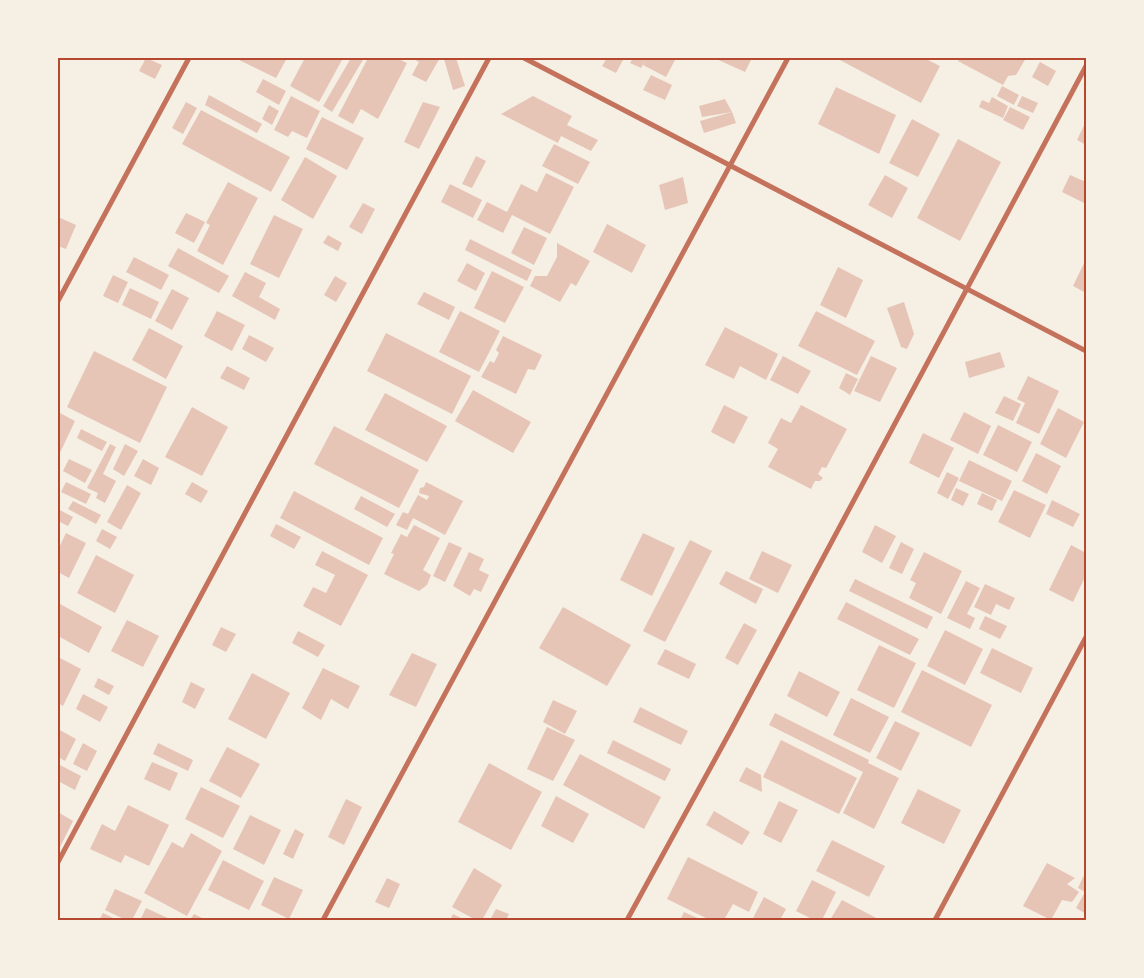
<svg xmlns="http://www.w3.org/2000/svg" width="1144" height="978" font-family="Commissioner,sans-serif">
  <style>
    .building { fill: #e6c5b7 }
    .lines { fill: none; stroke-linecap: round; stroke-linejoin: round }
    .minor { stroke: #c5725c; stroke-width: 5 }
    .neatline { fill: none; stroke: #b5482f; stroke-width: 2 }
  </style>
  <rect width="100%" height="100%" fill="#f6efe4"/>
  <g class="building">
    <polygon points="146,58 162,65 155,79 139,71"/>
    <polygon points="235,58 287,58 276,78"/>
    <polygon points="305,58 343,58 319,102 290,86"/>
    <polygon points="351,58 364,58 332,112 323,106"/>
    <polygon points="368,58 396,58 407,63 378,119 361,109 353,124 338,116"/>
    <polygon points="411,58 440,58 426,82 412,75 419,62"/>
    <polygon points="447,58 456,58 465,86 453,90 444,59"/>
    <polygon points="607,58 624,58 616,73 602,66"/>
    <polygon points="633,58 647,58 641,68 630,63"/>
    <polygon points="647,58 676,58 666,77 643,65"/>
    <polygon points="714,58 752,58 745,72"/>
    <polygon points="839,58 924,58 940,66 921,103 838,59"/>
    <polygon points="960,58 1026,58 1016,75 1008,76 1003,85 958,61"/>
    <polygon points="1040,62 1056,71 1048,86 1032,77"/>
    <polygon points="651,75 672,85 665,100 643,90"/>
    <polygon points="263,79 286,91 279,105 256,92"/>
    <polygon points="1002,86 1019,95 1014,105 997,96"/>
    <polygon points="836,87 896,115 879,154 818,124"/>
    <polygon points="209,95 262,124 257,133 205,105"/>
    <polygon points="291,96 320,111 307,138 292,131 288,137 274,130"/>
    <polygon points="533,96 572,116 567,125 598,140 591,151 561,136 558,143 501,114"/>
    <polygon points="1022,96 1038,103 1033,113 1017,106"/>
    <polygon points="992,97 1008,106 1003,118 979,107 982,100 989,103"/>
    <polygon points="725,99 732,112 736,123 704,133 700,121 732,112 702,117 699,106"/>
    <polygon points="186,102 197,108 183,134 172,128"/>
    <polygon points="423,102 440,107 419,149 404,142"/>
    <polygon points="269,105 279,111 272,125 262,119"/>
    <polygon points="1010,107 1030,117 1023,130 1003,120"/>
    <polygon points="201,110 290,157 271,192 182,144"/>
    <polygon points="322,117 364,138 347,170 306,149"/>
    <polygon points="912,119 940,134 918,177 889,163"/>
    <polygon points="1086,121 1086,145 1077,140"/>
    <polygon points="958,139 1001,162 960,241 917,218"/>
    <polygon points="554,144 590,162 578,184 542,166"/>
    <polygon points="476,156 486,161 472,188 462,184"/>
    <polygon points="305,157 337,176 313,219 281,200"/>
    <polygon points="546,173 574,187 550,234 512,215 503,233 477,220 487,202 507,212 521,184 537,192"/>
    <polygon points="885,175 908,188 892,218 868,205"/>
    <polygon points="1070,175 1086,182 1086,204 1062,192"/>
    <polygon points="683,177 688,203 665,210 659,185"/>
    <polygon points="228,182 258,198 223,265 197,251 210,225 206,223"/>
    <polygon points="450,184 482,200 473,218 441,202"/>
    <polygon points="363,203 375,209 362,234 349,227"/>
    <polygon points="186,213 205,222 194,243 175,233"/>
    <polygon points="274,215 303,229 279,278 250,264"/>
    <polygon points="58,217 76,225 66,249 58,246"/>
    <polygon points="607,224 646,245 632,273 593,252"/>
    <polygon points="524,227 547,238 534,265 511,253"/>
    <polygon points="328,235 342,243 338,251 323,243"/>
    <polygon points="470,239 532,270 527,281 465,250"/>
    <polygon points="557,243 590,261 576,286 571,283 560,302 530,286 535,276 547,276 557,257"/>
    <polygon points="178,248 229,276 219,293 168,266"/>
    <polygon points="134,257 169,275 161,290 126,272"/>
    <polygon points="1086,259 1086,293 1073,286"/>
    <polygon points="467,263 485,273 476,291 457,281"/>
    <polygon points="838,267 863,280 846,318 820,305"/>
    <polygon points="492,271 524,287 505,323 474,308"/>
    <polygon points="245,272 266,283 259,297 280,309 275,320 232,296"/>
    <polygon points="113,275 128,282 118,303 103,296"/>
    <polygon points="335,276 347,283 336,302 324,295"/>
    <polygon points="130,288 159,302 151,319 122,305"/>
    <polygon points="172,289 189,298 172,330 155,321"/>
    <polygon points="424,292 455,307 449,320 417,304"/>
    <polygon points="904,302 914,334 907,349 901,347 887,308"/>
    <polygon points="217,311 245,325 232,351 204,336"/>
    <polygon points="460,311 500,331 479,372 439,352"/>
    <polygon points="816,311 875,341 857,375 798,346"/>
    <polygon points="725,327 778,354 766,380 740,366 734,379 705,365"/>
    <polygon points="149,328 183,346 166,379 132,360"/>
    <polygon points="386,333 471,376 452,414 367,371"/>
    <polygon points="249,335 274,348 266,362 242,349"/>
    <polygon points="503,336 542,355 535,370 528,369 516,394 481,377 490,361 494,363 499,353 496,350"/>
    <polygon points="94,351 167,387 140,443 67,407"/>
    <polygon points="1000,352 1005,367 969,378 965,362"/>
    <polygon points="783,356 811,371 798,394 770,380"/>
    <polygon points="871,356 897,368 880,402 854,391"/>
    <polygon points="227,366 250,378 244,390 220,378"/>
    <polygon points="846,373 858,379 850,395 839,388"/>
    <polygon points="1028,376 1059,391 1039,434 1016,423 1025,403 1017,399"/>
    <polygon points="473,390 531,422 513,453 455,421"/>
    <polygon points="385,393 447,426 427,462 365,430"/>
    <polygon points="1004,396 1021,404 1013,421 995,413"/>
    <polygon points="724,405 748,417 734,444 711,432"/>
    <polygon points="801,405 847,429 826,468 822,467 818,474 823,478 820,481 815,481 811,489 768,467 778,449 768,443 781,418 791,423"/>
    <polygon points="192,407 228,427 202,476 165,457"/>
    <polygon points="1058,408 1084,422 1066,458 1040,444"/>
    <polygon points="58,412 75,421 58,457"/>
    <polygon points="964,412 991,426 978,454 950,440"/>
    <polygon points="998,425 1032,442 1017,472 983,455"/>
    <polygon points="334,426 419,470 399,508 314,464"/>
    <polygon points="81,429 107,442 102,451 77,438"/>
    <polygon points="923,433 954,448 939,478 909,463"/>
    <polygon points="110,444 116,447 103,474 116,481 105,503 96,498 98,493 87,488"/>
    <polygon points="125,444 138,451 124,476 113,469"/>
    <polygon points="1036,453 1061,466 1047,494 1022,481"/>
    <polygon points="69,459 92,470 85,483 63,471"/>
    <polygon points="143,459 159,468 151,485 134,476"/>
    <polygon points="969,460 1012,481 1002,501 959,481"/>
    <polygon points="947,472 959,478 948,499 937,493"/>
    <polygon points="66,482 91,494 86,504 61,492"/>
    <polygon points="192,482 208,491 201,503 185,494"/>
    <polygon points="426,482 463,501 445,535 413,518 407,530 396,525 403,512 408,514 418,495 427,500 429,496 419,493 420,488 424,487"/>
    <polygon points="127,485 141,493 121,530 107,522"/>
    <polygon points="956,488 969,494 963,506 951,500"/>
    <polygon points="1014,490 1046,505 1030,538 998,522"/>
    <polygon points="294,491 383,538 369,565 280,518"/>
    <polygon points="982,493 997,500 992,511 977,504"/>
    <polygon points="361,496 395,514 387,527 354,509"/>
    <polygon points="1052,500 1080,514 1073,527 1046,514"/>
    <polygon points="73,501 101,515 96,524 68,509"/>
    <polygon points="58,509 73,517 68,526 58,521"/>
    <polygon points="276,524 301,537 294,549 270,536"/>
    <polygon points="414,525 440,538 423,570 431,575 427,585 419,591 384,574 394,554 391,553 401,534 407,537"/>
    <polygon points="875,525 896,536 882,563 862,552"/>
    <polygon points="102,529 117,537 110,549 96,541"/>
    <polygon points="66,533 86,543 69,578 58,572 58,550"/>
    <polygon points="643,533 675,548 652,596 620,580"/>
    <polygon points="690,540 712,551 665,642 643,631"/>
    <polygon points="449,542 462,548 445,582 433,576"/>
    <polygon points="901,542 914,549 902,574 889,568"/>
    <polygon points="1071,545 1086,553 1086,575 1073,602 1049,590"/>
    <polygon points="322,551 368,575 341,626 303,606 313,587 326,593 335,575 315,565"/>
    <polygon points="762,551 792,565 778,593 749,579"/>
    <polygon points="469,552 484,559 479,570 489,575 481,592 474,589 470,596 453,586"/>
    <polygon points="924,552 962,571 941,614 909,598 916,583 910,580"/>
    <polygon points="96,555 134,575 115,613 77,593"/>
    <polygon points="726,571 763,589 756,604 719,584"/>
    <polygon points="855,579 933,617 927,629 849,591"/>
    <polygon points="966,581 980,588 967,614 975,618 970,629 947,618"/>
    <polygon points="985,584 1015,598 1009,610 996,604 991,615 974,607"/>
    <polygon points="846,602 919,639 910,655 837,619"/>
    <polygon points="60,604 102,627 89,653 58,636 58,608"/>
    <polygon points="563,607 631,645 607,686 539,648"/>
    <polygon points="985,616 1007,626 1000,639 979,629"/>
    <polygon points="127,620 159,636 143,667 111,651"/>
    <polygon points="744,623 757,630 738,665 725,658"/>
    <polygon points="221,627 236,634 226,652 212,645"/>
    <polygon points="945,630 983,649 965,685 927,666"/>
    <polygon points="298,631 325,645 318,657 292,643"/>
    <polygon points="879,645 916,663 894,708 857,690"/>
    <polygon points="992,648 1033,668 1021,693 980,673"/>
    <polygon points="665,649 696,664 689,679 657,664"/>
    <polygon points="412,653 437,664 416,707 389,695"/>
    <polygon points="58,657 81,669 63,706 58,703"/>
    <polygon points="323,668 360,686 348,709 331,699 321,720 302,708"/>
    <polygon points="922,670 992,705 971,747 901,712"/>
    <polygon points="799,671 840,692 827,717 787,696"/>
    <polygon points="252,673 290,693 266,739 228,719"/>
    <polygon points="98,678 114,686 109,695 94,687"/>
    <polygon points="191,682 205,689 195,709 182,702"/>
    <polygon points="83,694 108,707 100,722 76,709"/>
    <polygon points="851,698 889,717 870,753 833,735"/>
    <polygon points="553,700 577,711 565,734 543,722"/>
    <polygon points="640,707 688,731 681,745 633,722"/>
    <polygon points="775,713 869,760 868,763 899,778 874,829 843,813 863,772 769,725"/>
    <polygon points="895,721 920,733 901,771 876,758"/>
    <polygon points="547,727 575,740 553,781 527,769"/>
    <polygon points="58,729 76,739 65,761 58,757"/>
    <polygon points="613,740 671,769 665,781 607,753"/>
    <polygon points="781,740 857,778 839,814 763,777"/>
    <polygon points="83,743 97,751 87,771 73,764"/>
    <polygon points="158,743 193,760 188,771 153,754"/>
    <polygon points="227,747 260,764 241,798 209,781"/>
    <polygon points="580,754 661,797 644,829 563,785"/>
    <polygon points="152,762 178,773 170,791 144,779"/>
    <polygon points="489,763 542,792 511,850 458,822"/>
    <polygon points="58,764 81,776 75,790 58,781"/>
    <polygon points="746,767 761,775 762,792 739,781"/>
    <polygon points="201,787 240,806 223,838 185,819"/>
    <polygon points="918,789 961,810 944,844 901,823"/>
    <polygon points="556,796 589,814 573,843 541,826"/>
    <polygon points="346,799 362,807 344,845 328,837"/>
    <polygon points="779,801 798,810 781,843 763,834"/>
    <polygon points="128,805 169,825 149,866 125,855 121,863 90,849 102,824 115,831"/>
    <polygon points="714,811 750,832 742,845 706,825"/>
    <polygon points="58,812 73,821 58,851"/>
    <polygon points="250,815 281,830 264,865 233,849"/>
    <polygon points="295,829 304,834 293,859 283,854"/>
    <polygon points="191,833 222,851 187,916 144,893 172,842 183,848"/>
    <polygon points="832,840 885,866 869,897 816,871"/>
    <polygon points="688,857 758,892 749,912 733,904 724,920 710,920 667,899"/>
    <polygon points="223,860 264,881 249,910 208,890"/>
    <polygon points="1047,863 1075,878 1067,884 1079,892 1072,902 1062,900 1051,920 1023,906"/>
    <polygon points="474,868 502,885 482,920 476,920 452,907"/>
    <polygon points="1084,875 1086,877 1086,914 1076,908 1085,892 1078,888"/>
    <polygon points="274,877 303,890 289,919 261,905"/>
    <polygon points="387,878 400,884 389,908 375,902"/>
    <polygon points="812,880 836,892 822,920 814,920 796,911"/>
    <polygon points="115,889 142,901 132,920 126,920 105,910"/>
    <polygon points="764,897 786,909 780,920 752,920"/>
    <polygon points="842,900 880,920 830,920"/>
    <polygon points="146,908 172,920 140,920"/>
    <polygon points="496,909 509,914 506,920 490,920"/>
    <polygon points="684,912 702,920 680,920"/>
    <polygon points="103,913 117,920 99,920"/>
    <polygon points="194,914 206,920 190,920"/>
    <polygon points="453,914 465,920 450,920"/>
  </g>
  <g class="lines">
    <g class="minor">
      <polyline points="524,58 1086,351"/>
      <polyline points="58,301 189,58"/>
      <polyline points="58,862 489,58"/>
      <polyline points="323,920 788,58"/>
      <polyline points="627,920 730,732 1086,66"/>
      <polyline points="935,920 1086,637"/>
    </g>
  </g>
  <rect width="1144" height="978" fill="none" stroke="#f6efe4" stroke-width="118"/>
  <rect x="59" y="59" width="1026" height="860" class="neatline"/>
</svg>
